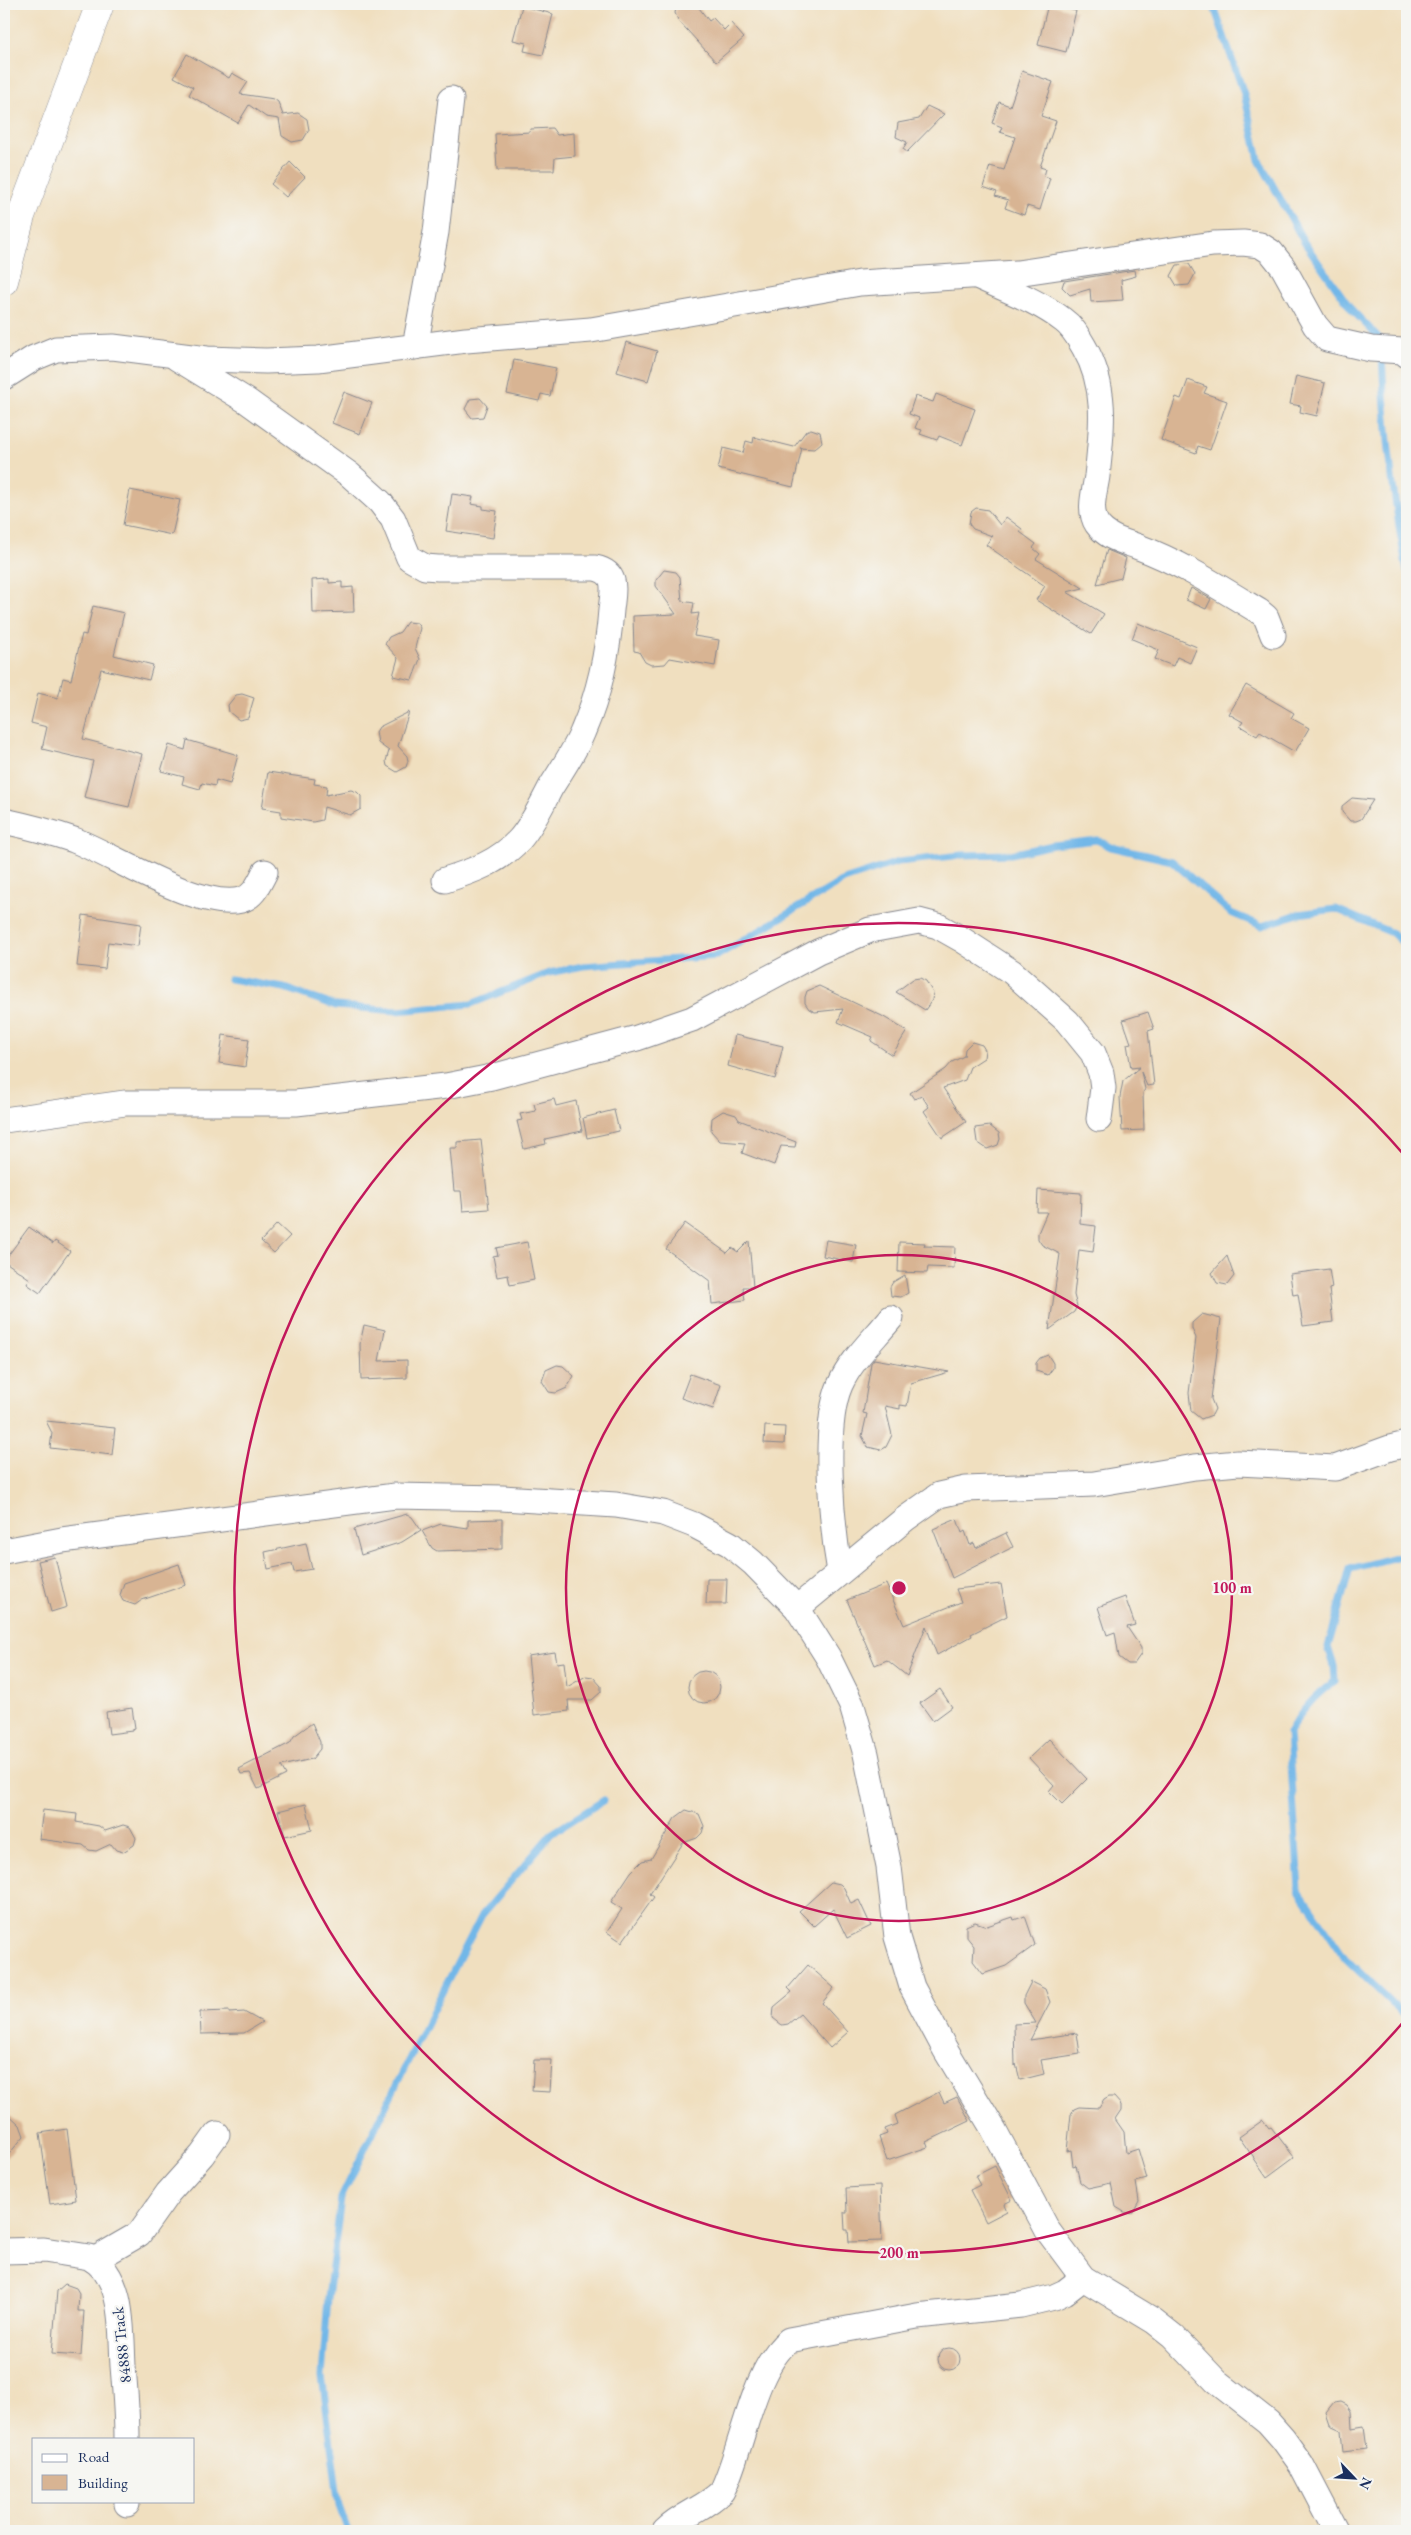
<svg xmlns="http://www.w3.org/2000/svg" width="1411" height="2535" font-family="'EB Garamond',serif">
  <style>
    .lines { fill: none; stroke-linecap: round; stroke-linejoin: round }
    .stream { stroke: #72b7e8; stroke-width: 7 }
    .building { fill: #d8b493 }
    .minor-casing { stroke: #86878e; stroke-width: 27 }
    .tertiary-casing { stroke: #86878e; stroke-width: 29 }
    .minor { stroke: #fff; stroke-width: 25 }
    .tertiary { stroke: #fff; stroke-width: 28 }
    .ring { fill: none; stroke: #c2185b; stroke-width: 2.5 }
    .labels { text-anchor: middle; stroke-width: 4.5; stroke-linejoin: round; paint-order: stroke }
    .street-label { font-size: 16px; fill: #1b2f5e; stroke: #f6f6f2 }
    .centre { fill: #c2185b; stroke: #f6f6f2; stroke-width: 2.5 }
    .ring-label { font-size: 15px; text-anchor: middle; font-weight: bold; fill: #c2185b; stroke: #f6f6f2; stroke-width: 4.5; stroke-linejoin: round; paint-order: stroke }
  </style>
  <rect width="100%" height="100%" fill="#f6f6f2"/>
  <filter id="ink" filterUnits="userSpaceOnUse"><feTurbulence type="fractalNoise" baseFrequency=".02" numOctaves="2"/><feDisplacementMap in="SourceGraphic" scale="10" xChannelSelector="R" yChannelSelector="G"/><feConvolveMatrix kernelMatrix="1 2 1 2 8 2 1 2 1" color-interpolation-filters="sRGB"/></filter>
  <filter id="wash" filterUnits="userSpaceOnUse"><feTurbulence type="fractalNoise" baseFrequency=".0096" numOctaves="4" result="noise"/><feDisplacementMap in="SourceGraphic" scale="20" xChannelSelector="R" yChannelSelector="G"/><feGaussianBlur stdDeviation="1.12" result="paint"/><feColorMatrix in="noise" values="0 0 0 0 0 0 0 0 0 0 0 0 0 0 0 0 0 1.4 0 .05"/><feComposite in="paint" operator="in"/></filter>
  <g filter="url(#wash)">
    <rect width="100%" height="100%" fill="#f0dfbf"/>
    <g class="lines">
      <g class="stream">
        <polyline points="1213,4 1244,94 1259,160 1304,242 1352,310 1379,338"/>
        <path d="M1382,356c3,72 11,144 25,215"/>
        <polyline points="230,979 284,988 336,1006 397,1011 471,1004 549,973 583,966 717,956 844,880 898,862 962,855 1011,854 1053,845 1097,840 1111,847 1172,861 1231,913 1262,926 1298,914 1336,909 1392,933 1407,947"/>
        <path d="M1407,1554l-57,15 -22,78 6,19 1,15c-21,15 -34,30 -46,52l10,157 46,68 62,60"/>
        <polyline points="348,2531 339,2506 322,2376 328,2298 341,2198 434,2008 482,1915 551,1834 604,1800"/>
      </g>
    </g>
    <g id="blocks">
      <g class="building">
        <polygon points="677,4 696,4 709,21 713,18 724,30 731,23 744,38 716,62 678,20 675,13"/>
        <polygon points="1048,4 1076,11 1066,52 1038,45"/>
        <polygon points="522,6 553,14 543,55 524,51 526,43 513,40"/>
        <polygon points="187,54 229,78 232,73 248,82 240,94 274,99 278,102 283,115 298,113 307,119 309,130 303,140 292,142 282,136 279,119 266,117 249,105 238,123 189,95 193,87 174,77"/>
        <polygon points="1022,71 1053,82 1041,116 1056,121 1040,167 1046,169 1044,176 1050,178 1040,210 1027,206 1024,215 1005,208 1008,200 995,196 997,192 983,187 990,166 1004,170 1015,137 1000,132 1002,127 992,123 999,102 1010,106"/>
        <polygon points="927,106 944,114 907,152 903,149 907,142 896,137 898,123 919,119"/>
        <polygon points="552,128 557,135 574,133 575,156 555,158 554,170 497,170 495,134 530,132 531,129"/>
        <polygon points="290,162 305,177 286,197 271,184"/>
        <polygon points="1189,264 1195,274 1189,285 1177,286 1171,276 1177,265"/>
        <polygon points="1135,270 1136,276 1121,280 1123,300 1091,302 1090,289 1070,295 1062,287 1064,281"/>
        <polygon points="626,342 657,351 648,381 617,372"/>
        <polygon points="514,360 556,368 550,396 541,394 539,401 507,394"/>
        <polygon points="1296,376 1325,383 1317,416 1300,412 1301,406 1290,404"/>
        <polygon points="1188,380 1207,387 1204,393 1227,401 1210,450 1198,446 1196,453 1161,440 1176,397 1181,399"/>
        <polygon points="344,392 372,403 360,434 332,423"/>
        <polygon points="936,394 975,409 962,445 939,436 937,440 920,434 922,430 915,428 919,418 909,414 915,396 933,402"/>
        <polygon points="480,398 487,406 483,417 472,418 465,409 470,399"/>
        <polygon points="811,429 820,432 822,442 814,449 800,448 802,448 793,487 718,469 723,448 743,453 746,441 753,443 754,437 794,447 806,431"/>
        <polygon points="130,490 180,500 172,535 123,525"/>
        <polygon points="452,494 473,497 471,504 483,506 483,509 497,511 493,538 446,531"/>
        <polygon points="976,508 988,510 1000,525 1006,517 1022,529 1020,532 1036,544 1033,548 1040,554 1036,559 1083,588 1067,592 1104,614 1091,634 1036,600 1045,586 986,545 992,536 973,529 969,524 971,512"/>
        <polygon points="1107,550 1126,558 1121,578 1097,584"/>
        <polygon points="664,570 676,572 680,577 682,601 694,603 692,614 699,613 694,636 719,640 715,666 670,658 665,664 651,665 645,662 639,652 634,651 633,616 676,614 656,586 656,580"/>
        <polygon points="329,579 329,583 342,582 342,588 353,587 354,612 313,613 312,580"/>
        <polygon points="1191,588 1211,599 1206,609 1186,600"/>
        <polygon points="93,606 124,613 114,655 153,665 149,680 101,669 83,739 142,754 129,807 84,797 93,761 42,749 47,727 31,723 38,693 58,698 63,678 71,680 82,634 86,635"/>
        <polygon points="407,622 417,623 420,628 415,648 420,659 412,680 393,676 398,658 385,644 389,637 400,632"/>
        <polygon points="1138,623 1197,647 1190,663 1177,657 1173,666 1155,659 1159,650 1132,639"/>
        <polygon points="1246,685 1294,713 1291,718 1309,728 1295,752 1260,732 1257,736 1240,726 1243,722 1229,714"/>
        <polygon points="242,694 254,698 248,718 239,720 229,712 228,705 236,695"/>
        <polygon points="409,712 398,746 407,756 408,761 406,767 397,772 387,766 386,761 389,751 378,743 376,732 379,727"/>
        <polygon points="187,740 238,755 230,784 216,780 215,786 202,783 200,789 182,784 184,777 161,771 169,745 185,750"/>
        <polygon points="268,772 315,779 314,784 327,786 326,795 351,790 357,792 361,796 361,809 350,815 324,807 322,820 313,822 281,817 281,811 262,808"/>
        <polygon points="1352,798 1373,800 1361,819 1356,821 1350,821 1342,812 1342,806"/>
        <polygon points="83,915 141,924 138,946 108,942 105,969 77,966"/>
        <polygon points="920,978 926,981 933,993 932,1000 925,1010 896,992 913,979"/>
        <polygon points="819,986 882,1016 907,1031 892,1055 871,1041 873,1037 838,1022 843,1009 815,1012 809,1009 805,1003 805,997 807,991"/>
        <polygon points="1148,1012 1154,1029 1148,1031 1154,1085 1147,1086 1141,1072 1145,1089 1143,1093 1144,1130 1122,1131 1120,1097 1123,1081 1140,1067 1131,1068 1127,1044 1131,1043 1123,1020"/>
        <polygon points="223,1035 249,1039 245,1067 219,1063"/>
        <polygon points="735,1035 783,1046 775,1079 728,1066"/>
        <polygon points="972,1042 982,1045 985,1050 984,1058 970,1067 965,1080 943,1088 966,1122 942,1138 924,1111 929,1107 922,1096 914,1099 910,1093 946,1069 952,1062 964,1056 965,1049"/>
        <polygon points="554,1099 556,1106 576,1101 582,1131 545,1139 546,1144 524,1149 517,1121 522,1120 520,1114 536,1111 534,1104"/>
        <polygon points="614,1110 619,1131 587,1138 583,1118"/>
        <polygon points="723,1111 736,1115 739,1120 796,1142 795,1147 781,1146 774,1165 742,1153 745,1143 720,1141 711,1131 712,1118"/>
        <polygon points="990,1126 999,1133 1000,1139 998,1145 987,1149 977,1142 975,1128"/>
        <polygon points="481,1140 489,1209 463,1211 461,1191 454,1191 450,1148 457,1148 457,1142"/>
        <polygon points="1038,1190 1081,1193 1080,1224 1096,1226 1093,1252 1079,1250 1074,1295 1077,1306 1074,1312 1049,1330 1060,1254 1042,1245 1038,1239 1038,1233 1047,1212 1037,1212"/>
        <polygon points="685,1223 727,1253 732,1248 738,1252 749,1241 753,1287 743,1287 745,1300 712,1304 710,1281 666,1249"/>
        <polygon points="277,1224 290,1236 274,1253 261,1241"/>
        <polygon points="29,1227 53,1244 55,1241 70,1251 40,1293 27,1284 30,1279 4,1261"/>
        <polygon points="826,1240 856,1245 853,1262 823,1256"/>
        <polygon points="527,1242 534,1280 510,1285 508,1275 497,1277 493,1256 498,1255 496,1248"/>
        <polygon points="899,1242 925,1243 924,1246 955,1247 954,1268 928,1267 927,1273 898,1272"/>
        <polygon points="1227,1256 1234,1276 1227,1285 1217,1283 1212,1273"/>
        <polygon points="1329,1269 1332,1288 1329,1289 1333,1322 1303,1326 1298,1294 1293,1295 1290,1274"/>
        <polygon points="905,1275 908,1293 901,1297 891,1296 890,1287 893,1282"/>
        <polygon points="1202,1314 1221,1319 1211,1399 1215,1409 1212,1415 1201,1419 1191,1411 1189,1393 1196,1338 1192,1329 1192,1323"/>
        <polygon points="364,1325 385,1330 379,1361 407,1360 407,1378 361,1380 360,1344"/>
        <polygon points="1048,1355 1053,1363 1053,1368 1048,1375 1036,1371 1036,1363 1040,1358"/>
        <polygon points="874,1359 949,1372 911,1383 907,1406 900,1405 900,1409 885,1406 892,1435 886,1447 881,1450 868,1447 862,1436 867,1414 863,1413 871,1363"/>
        <polygon points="557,1365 563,1366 574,1376 567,1388 556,1393 549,1392 542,1381 546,1370"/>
        <polygon points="690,1374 721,1385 713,1409 681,1398"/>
        <polygon points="46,1421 115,1428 112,1455 50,1448 52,1433"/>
        <polygon points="765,1426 785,1427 784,1444 764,1443"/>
        <polygon points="407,1514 412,1517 421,1530 402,1542 361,1555 354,1529"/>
        <polygon points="502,1519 502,1549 437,1551 432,1548 422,1531 441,1524 468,1528 468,1520"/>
        <polygon points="957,1519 962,1533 965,1531 970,1545 974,1543 976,1548 1006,1533 1013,1547 952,1578 933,1529"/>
        <polygon points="306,1543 312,1569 294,1572 292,1564 268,1569 265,1552"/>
        <polygon points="55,1557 67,1607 51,1612 38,1561"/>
        <polygon points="179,1564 186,1585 142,1600 135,1605 123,1601 120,1595 124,1583"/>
        <polygon points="707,1579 727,1579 726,1604 706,1604"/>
        <polygon points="886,1584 904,1625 961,1602 956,1589 1001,1584 1007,1616 971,1634 972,1636 937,1655 926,1626 907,1676 887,1660 875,1665 847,1600"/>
        <polygon points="1125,1597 1135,1625 1127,1627 1141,1648 1141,1654 1134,1664 1128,1664 1119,1657 1115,1632 1107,1635 1098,1607"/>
        <polygon points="555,1652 557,1663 564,1662 567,1687 586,1676 593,1677 601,1686 601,1692 592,1700 568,1700 569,1711 534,1715 528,1656"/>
        <circle cx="704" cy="1687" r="16"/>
        <polygon points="940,1689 952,1707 933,1721 920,1703"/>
        <polygon points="132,1708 135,1728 132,1729 132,1731 109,1734 106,1712"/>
        <polygon points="312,1723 320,1742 320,1749 312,1759 281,1766 286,1775 258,1789 250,1773 241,1774 239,1769 290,1743 294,1736"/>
        <polygon points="1049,1739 1087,1779 1062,1804 1049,1791 1054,1785 1029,1758"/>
        <polygon points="306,1804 312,1830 285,1836 278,1811"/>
        <polygon points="43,1810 77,1814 76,1822 99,1826 105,1831 123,1825 130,1827 136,1838 134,1845 123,1852 116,1850 111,1844 96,1851 89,1850 83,1845 39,1839"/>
        <polygon points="686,1810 699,1814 704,1826 702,1833 697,1838 683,1843 650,1894 654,1897 622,1942 607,1932 622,1909 611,1902 631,1872 642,1861 651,1859 675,1818"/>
        <polygon points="831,1882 840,1884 844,1888 851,1904 859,1900 871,1926 847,1938 833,1909 814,1926 799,1911"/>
        <polygon points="1025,1916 1035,1945 1006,1966 983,1974 973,1961 974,1946 966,1936 966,1926 975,1922 987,1926 1013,1917 1014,1920"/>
        <polygon points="808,1965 834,1988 822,2003 848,2032 830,2048 800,2014 788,2024 782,2025 773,2018 774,2007 792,1992 788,1988"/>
        <polygon points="1031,1982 1045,1989 1050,2002 1030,2040 1077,2033 1080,2054 1041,2060 1044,2074 1020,2080 1016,2064 1015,2066 1014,2024 1036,2023 1024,2003 1024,1996"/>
        <polygon points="229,2011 229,2013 244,2012 262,2022 244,2033 201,2034 200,2012"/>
        <polygon points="534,2060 552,2060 550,2092 532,2091"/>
        <polygon points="939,2092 944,2103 957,2097 970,2121 926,2142 928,2147 887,2161 879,2137 887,2134 885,2129 898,2124 895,2115"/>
        <polygon points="1109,2097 1114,2097 1121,2105 1121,2110 1115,2119 1124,2132 1126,2153 1138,2149 1147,2179 1136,2182 1139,2201 1133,2212 1126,2213 1116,2207 1111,2183 1088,2188 1080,2182 1076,2165 1073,2166 1071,2150 1067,2151 1071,2114 1074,2109 1079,2107 1099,2108 1104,2100"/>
        <polygon points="4,2110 20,2125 24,2136 4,2160"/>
        <polygon points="1263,2120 1269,2128 1271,2127 1294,2157 1267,2177 1239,2137"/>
        <polygon points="67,2129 76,2200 50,2204 40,2133"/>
        <polygon points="995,2166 1012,2200 1004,2204 1007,2211 986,2222 970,2190 980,2185 975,2176"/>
        <polygon points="880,2186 882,2241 849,2242 848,2230 845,2230 844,2212 847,2212 846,2188"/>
        <polygon points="65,2284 76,2288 79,2293 78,2311 84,2311 81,2356 52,2354 57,2291"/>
        <circle cx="949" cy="2359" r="11"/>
        <polygon points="1341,2402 1347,2405 1351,2411 1352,2429 1364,2427 1367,2449 1343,2452 1341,2430 1330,2425 1326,2413 1334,2403"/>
      </g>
    </g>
  </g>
  <g filter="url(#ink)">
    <use href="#blocks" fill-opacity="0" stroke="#86878e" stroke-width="1"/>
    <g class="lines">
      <g class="minor-casing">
        <g id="minor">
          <path d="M979,277c28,13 59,24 84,43 10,7 15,17 21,27 24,41 18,83 13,129 -2,15 -9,34 0,48 9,13 25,17 39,22 44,16 83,41 124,66l6,5 7,18"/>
          <polyline points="415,347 436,232 451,99"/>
          <path d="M177,358l70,43 103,74 30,27 13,17 16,39 16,9 13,1h157c24,5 18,23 16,42 -3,42 -11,82 -28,121 -8,20 -21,38 -32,56 -9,17 -18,37 -31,52 -21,23 -47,32 -75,41"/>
          <polyline points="4,377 34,358 56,349 113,347 207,359 266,361 318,359 466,340 591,330 860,283 1017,273 1213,244 1243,243 1260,245 1271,252 1283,267 1315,325 1327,339 1371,349 1403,351 1407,355"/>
          <path d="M4,821c23,5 47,11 70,19 41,16 124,70 167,60 13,-3 18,-17 24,-28"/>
          <polyline points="4,1120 125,1103 296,1103 446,1086 492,1077 637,1038 692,1019 818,952 870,930 919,921 938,926 961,939 1012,972 1067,1021 1093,1053 1101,1073 1103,1088 1099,1119"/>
          <polyline points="4,1551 62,1540 395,1496 502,1498 616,1505 663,1513 694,1525 730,1544 753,1563 797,1608 828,1657 852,1706 866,1754 889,1867 897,1937 912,1987 945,2049 994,2130 1048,2231 1083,2278 1154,2321 1173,2336 1216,2381 1268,2422 1283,2439 1301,2464 1336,2531"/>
          <path d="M840,1572c-8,-44 -18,-146 0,-187 11,-25 34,-46 51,-67"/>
          <polyline points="797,1608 905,1519 939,1495 966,1489 1094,1484 1195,1467 1238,1463 1335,1468 1390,1448 1407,1444"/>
          <path d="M4,2251l40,-1 45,7c36,19 32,74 34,109 2,24 4,48 4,73"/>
          <polyline points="94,2260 139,2234 168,2193 202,2155 217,2134"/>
          <polyline points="127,2501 127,2504"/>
          <path d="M665,2531c17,-17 41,-23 57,-40 21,-42 30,-121 67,-151l128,-24 104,-11 33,-8 11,-5 18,-14"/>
        </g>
      </g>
      <g class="tertiary-casing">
        <polyline id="tertiary" points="4,281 21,216 100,4"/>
      </g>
      <use href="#minor" class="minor"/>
      <use href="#tertiary" class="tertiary"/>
    </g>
  </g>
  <g class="ring">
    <circle cx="899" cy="1588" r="333"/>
    <path d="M1405 2020A665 665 0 1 1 1405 1156"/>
  </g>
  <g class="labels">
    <g class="street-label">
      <text transform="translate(121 2345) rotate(-96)" y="6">84888 Track</text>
    </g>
  </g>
  <circle cx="899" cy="1588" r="8" class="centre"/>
  <g class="ring-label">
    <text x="1232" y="1593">100 m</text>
    <text x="899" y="2258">200 m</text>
  </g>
  <rect width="1411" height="2535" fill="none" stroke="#f6f6f2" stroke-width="20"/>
  <rect x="32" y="2438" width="162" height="65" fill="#f6f6f2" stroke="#9ea6b7"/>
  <rect x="42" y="2454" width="25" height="8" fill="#ffffff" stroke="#9ea6b7"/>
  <text x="78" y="2462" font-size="15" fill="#1b2f5e">Road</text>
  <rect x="42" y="2475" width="25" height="15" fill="#d8b493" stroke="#9ea6b7"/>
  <text x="78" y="2488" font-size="15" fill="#1b2f5e">Building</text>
  <g transform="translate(1354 2478) rotate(115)" stroke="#f6f6f2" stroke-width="4" paint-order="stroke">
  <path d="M0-4L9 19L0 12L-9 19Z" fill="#1b2f5e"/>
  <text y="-8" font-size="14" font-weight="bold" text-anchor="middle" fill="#1b2f5e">N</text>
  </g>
</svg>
